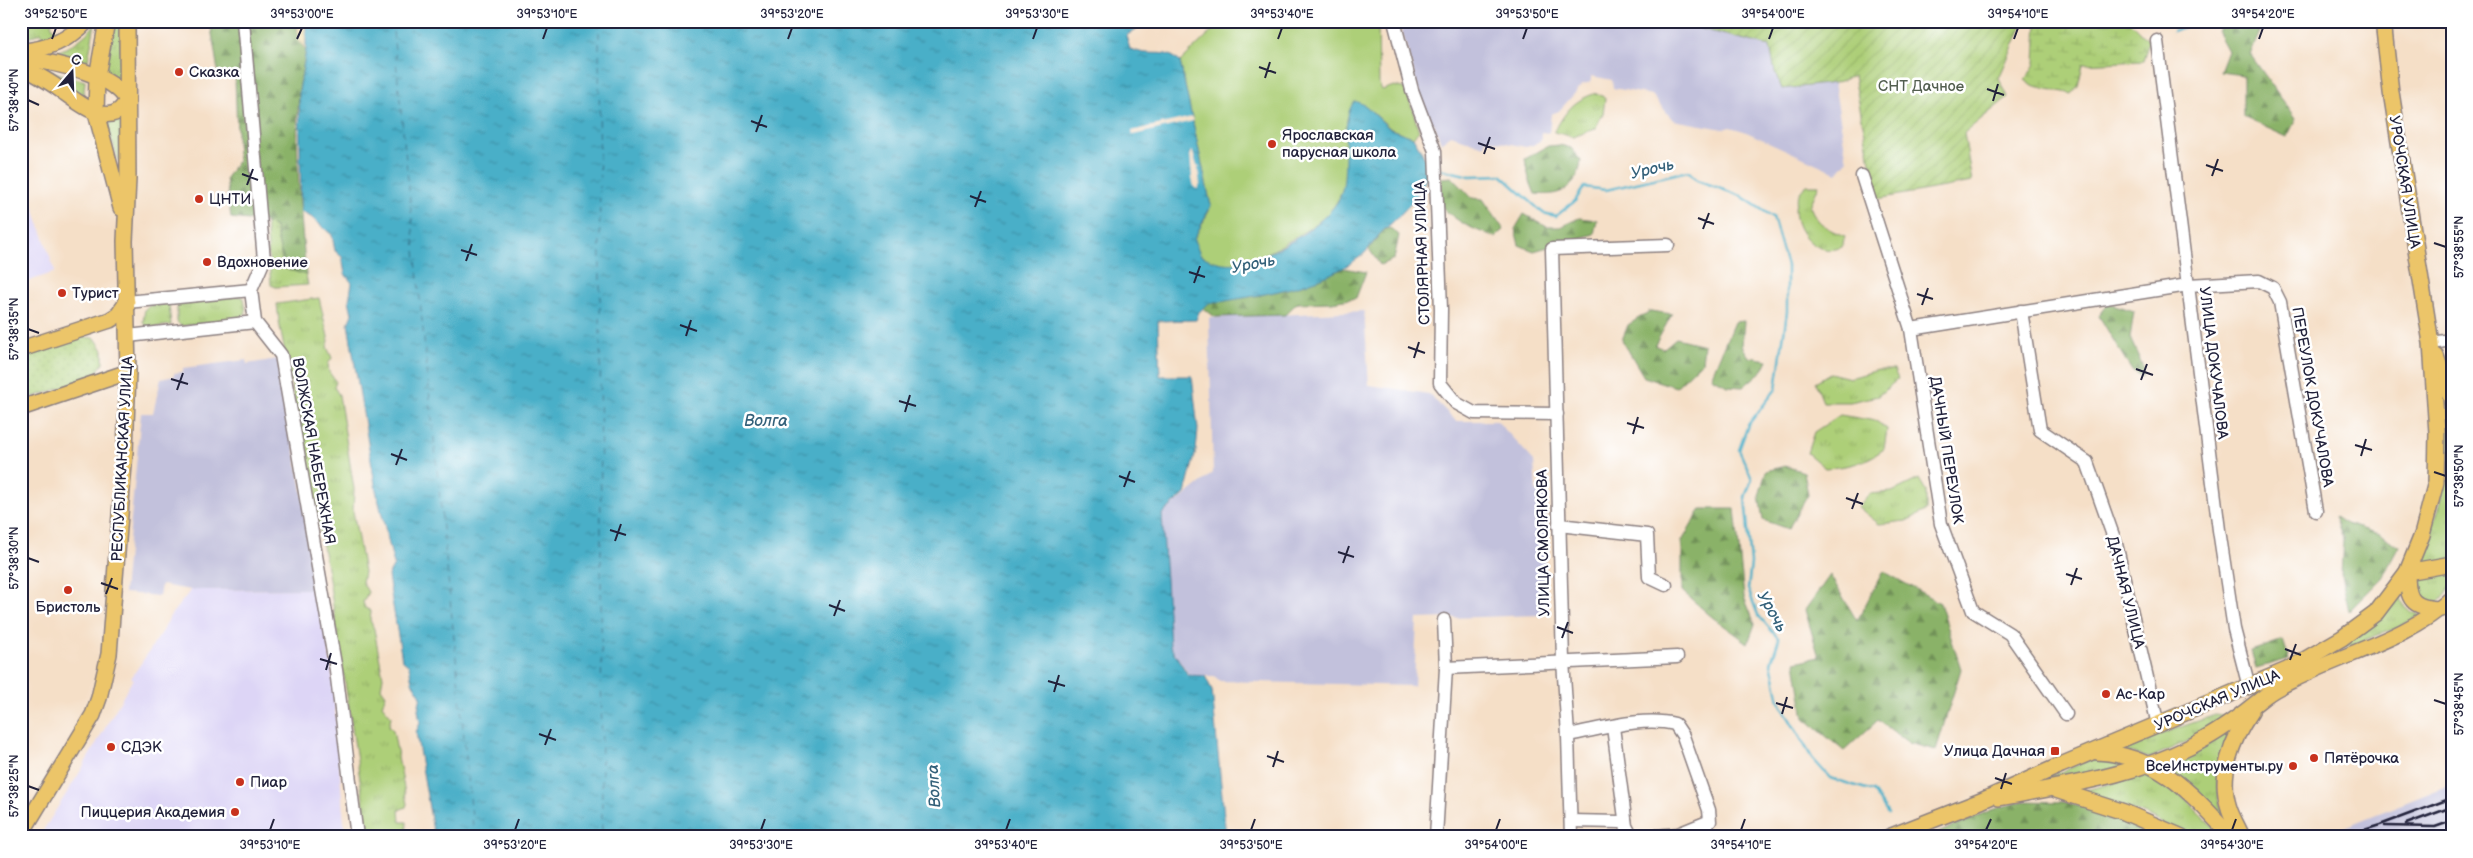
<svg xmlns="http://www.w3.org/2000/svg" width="2473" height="858" font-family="'Balsamiq Sans',sans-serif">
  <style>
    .built { fill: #ddd5f6 }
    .industrial { fill: #c2c1dc }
    .grass { fill: url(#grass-tufts); stroke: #68785a }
    .forest { fill: url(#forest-firs); stroke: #566a52 }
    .wetland { fill: url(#wetland-marsh); stroke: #68785a }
    .sand { fill: url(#sand-dots); stroke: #887e6c }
    .park { fill: url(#park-dots); stroke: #68785a }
    .garden { fill: url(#garden-furrows); stroke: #68785a }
    .pitch { fill: #adcf78; stroke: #68785a }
    .water { fill: url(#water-ripples); stroke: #366882 }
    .pier { fill: #f5dfc7 }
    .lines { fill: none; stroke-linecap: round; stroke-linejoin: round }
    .stream { stroke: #49afc8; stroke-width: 2.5 }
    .ferry { stroke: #34617a; stroke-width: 1; stroke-dasharray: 6 5; stroke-linecap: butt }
    .minor-casing { stroke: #8c8081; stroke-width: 15 }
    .major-casing { stroke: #8c8081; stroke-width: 18 }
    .minor { stroke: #fff; stroke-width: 12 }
    .major { stroke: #ecc569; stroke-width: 15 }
    .rail { stroke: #22223b; stroke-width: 2.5 }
    .ticks { fill: none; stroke: #22223b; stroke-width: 2 }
    .poi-dot { fill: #c8321e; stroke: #fff; stroke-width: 2 }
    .labels { text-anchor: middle; stroke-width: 5; stroke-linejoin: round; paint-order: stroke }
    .poi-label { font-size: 15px; fill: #22223b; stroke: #fff; text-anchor: start }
    .park-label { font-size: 15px; fill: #535f50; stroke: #fff }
    .street-label { font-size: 15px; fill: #22223b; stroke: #fff }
    .water-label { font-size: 16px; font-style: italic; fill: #34617a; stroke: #fff }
    .neatline { fill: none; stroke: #22223b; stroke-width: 2 }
    .ticks-label { font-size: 12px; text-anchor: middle; fill: #22223b }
  </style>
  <defs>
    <pattern id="grass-tufts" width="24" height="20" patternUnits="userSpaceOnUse" patternTransform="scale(1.25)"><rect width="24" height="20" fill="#adcf78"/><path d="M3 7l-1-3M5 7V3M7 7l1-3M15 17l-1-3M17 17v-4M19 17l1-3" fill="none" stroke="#95b169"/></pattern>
    <pattern id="forest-firs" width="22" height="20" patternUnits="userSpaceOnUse" patternTransform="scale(1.25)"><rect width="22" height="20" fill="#8ab268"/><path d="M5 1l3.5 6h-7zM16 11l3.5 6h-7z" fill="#709057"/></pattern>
    <pattern id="wetland-marsh" width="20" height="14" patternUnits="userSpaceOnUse" patternTransform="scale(1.25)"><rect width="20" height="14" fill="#adcf78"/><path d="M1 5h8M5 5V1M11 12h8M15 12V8" fill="none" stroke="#95b169"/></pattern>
    <pattern id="sand-dots" width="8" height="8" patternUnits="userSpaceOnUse" patternTransform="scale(1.25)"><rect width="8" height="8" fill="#eeda9e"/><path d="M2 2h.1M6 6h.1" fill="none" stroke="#ccbb89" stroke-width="1.8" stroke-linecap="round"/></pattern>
    <pattern id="park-dots" width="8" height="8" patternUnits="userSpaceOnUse" patternTransform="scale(1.25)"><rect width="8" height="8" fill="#adcf78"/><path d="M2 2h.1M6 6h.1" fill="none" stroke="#95b169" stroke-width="1.8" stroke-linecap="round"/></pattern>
    <pattern id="garden-furrows" width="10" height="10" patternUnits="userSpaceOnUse" patternTransform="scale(1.25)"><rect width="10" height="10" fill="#adcf78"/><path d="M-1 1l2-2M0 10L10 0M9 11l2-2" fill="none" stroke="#95b169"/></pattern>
    <pattern id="water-ripples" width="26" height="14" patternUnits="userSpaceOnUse" patternTransform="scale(1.25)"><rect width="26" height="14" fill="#49afc8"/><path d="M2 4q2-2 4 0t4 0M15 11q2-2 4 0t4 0" fill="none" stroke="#3c8ea4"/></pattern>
  </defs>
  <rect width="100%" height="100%" fill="#fff"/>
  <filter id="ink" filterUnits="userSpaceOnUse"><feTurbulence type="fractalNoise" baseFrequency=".02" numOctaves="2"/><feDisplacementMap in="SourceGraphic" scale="10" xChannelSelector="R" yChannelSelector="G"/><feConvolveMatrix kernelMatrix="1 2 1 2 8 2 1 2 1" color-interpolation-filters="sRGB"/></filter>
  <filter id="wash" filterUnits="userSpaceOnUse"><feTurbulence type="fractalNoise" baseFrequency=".0096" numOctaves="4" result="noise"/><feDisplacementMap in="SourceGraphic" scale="20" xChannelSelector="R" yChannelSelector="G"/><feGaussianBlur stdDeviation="1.12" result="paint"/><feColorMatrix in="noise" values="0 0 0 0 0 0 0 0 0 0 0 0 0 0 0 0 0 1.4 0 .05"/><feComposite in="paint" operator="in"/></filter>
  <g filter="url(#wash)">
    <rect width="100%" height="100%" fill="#f5dfc7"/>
    <g class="built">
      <polygon points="31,199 55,272 21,284 21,203"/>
      <polygon points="320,589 332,670 345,837 39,837 80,772 133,679 131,678 163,631 170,616 191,590"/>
    </g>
    <g class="industrial">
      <polygon points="1399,21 1670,21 1770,46 1775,72 1782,89 1834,83 1847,161 1837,173 1744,131 1730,127 1723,129 1673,120 1652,95 1613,88 1612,80 1591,76 1591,82 1583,84 1559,111 1551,114 1549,133 1541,132 1541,140 1533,145 1526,147 1486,139 1484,146 1451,135 1441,143 1434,123 1428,125"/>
      <polygon points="1364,311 1369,385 1429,394 1456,421 1497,421 1534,461 1536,491 1547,498 1543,615 1417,619 1414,686 1220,681 1214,676 1190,676 1170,646 1162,514 1213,473 1209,318"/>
      <polygon points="278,359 320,589 191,590 161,585 159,596 124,593 141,413 153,413 161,379 174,376 174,373 183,372 183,368 246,360 247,364"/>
      <polygon points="2452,784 2452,837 2439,837 2421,832 2396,837 2319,837"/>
    </g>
    <g class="grass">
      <polygon points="21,21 53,21 51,24 54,30 63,30 40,40 42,33 27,37 30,43 21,42"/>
      <polygon points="112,21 121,21 120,81 104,68"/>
      <path d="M95,24l-8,41 -36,-11c18,-6 33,-15 44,-30z"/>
      <polygon points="24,63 85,81 83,102"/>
      <path d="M1597,93l8,5 -2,15 -8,16 -22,8 -19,-5c12,-21 19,-32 43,-39z"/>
      <polygon points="121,115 124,176 106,124 114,122"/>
      <path d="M1807,185h12l-9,21c6,17 18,24 35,30l-3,11c-35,15 -64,-40 -35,-62z"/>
      <polygon points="266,222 275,227 284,268 306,275 308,285 276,287 271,285"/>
      <polygon points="240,296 244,298 246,313 238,319 181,326 177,322 177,308 181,303"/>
      <polygon points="319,298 329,341 327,347 332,358 328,364 329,372 336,382 334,387 339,395 354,489 353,511 364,572 362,582 368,592 363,602 365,608 371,611 370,620 374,629 383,677 381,688 386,695 382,705 391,716 389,726 393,730 407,804 406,807 399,810 400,822 407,822 406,837 369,837 328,573 279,322 277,304"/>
      <polygon points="166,304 169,305 171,325 147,328 143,322 145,309 151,305"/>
      <path d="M2436,366l16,60v134l-34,5c13,-37 31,-78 29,-119 -2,-26 -11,-53 -11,-80z"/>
      <polygon points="1878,370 1894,370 1898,379 1878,396 1850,402 1823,402 1815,382 1830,373 1850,378"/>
      <path d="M1840,415l36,6 11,8 -3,20c-19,14 -35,18 -59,19l-18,-15 7,-21z"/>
      <polygon points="1919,479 1926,491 1926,511 1906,521 1879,524 1858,507 1869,494 1892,492"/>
      <path d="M2452,574c0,13 -7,23 -17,31l-18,-5c-6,-29 13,-24 35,-26z"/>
      <path d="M2400,590c1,15 6,21 21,25l-24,13 -60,22 3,-4z"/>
      <polygon points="2215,715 2227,717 2197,737 2150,758 2116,750"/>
      <path d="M2231,729c-9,24 -20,53 -10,79 4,8 10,16 14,24l-74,-68c27,-8 47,-18 70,-35z"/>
      <polygon points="2090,760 2130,764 2084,776 2043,779"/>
      <polygon points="2146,771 2175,790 2224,837 2191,837 2146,815 2082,791 2117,782"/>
    </g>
    <g class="forest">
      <path d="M210,21h87l1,19 8,10c-2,14 -6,28 -7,42 -5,59 2,124 7,183l-22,-7 -9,-41 -9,-5 -35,-4 -5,-40 12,-17 -3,-83h-16z"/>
      <polygon points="2235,21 2265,21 2250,54 2296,119 2287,137 2243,117 2243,75 2220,72 2228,51 2217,31"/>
      <path d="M1560,145l11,3 10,13c-3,27 -20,36 -46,33l-6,-15 -4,-20 23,-13z"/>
      <path d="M1452,177l20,21 11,1 21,31 -9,7c-23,-8 -37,-14 -54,-31v-28z"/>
      <polygon points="1524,214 1547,227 1560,227 1579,218 1597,220 1594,234 1534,251 1519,245 1515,229"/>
      <polygon points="1390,228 1399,235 1394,259 1380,265 1369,249 1383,230"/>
      <polygon points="1343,268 1366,272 1356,298 1332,302 1297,303 1285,315 1215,317 1202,307 1208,304 1302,285"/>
      <polygon points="2109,303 2134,311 2130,338 2143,367 2142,376 2132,371 2099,316"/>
      <polygon points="1650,311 1672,314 1655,345 1663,349 1676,338 1704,345 1702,362 1676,387 1644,377 1622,340 1628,325"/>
      <polygon points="1744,321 1742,346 1749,357 1768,360 1763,370 1743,387 1728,386 1711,377 1734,322"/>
      <polygon points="1785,466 1804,472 1808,495 1788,529 1763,520 1759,496 1766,471"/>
      <polygon points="1701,509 1735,509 1744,597 1755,624 1748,643 1712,617 1682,591 1682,541"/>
      <polygon points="2335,517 2346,524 2380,534 2399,546 2382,578 2349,611 2341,575 2343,538"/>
      <polygon points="1883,571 1940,603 1961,669 1936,750 1909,743 1878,720 1844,751 1804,718 1795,662 1819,657 1805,610 1830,575 1857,621"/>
      <polygon points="2283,640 2289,659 2256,668 2251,651"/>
      <polygon points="2023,801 2064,802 2106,811 2169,837 1929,837 1991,810"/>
    </g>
    <path class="wetland" d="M2037,21h92l20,20 -6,20 -60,3 -5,22 -7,8c-14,-5 -36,-4 -46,-14l10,-16z"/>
    <polygon class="sand" points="297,21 306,21 306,50 298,40"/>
    <polygon class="park" points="79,337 95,338 103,350 103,363 94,377 21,401 21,356"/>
    <polygon class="garden" points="1670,21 2024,21 1999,78 2008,97 1964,133 1972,182 1877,199 1854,76 1834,83 1782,89 1775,72 1770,46"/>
    <path class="pitch" d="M1222,21h156l1,63 3,6 12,-4 12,3 13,42 -6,6 -22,-8 -25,-23 -19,13c0,21 2,60 -8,79 -9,18 -26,28 -42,38 -26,16 -72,46 -100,15l-3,-12 15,-28 1,-9 -30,-140z"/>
    <path class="water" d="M306,21h842l-22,15 4,13c5,1 11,4 16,4 14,1 23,-2 34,9l31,144 -17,33 6,16c12,6 23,10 37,8 28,-2 91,-39 103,-66 10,-24 -1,-81 15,-96l11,5 24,23 23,8c5,9 13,20 14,31 2,20 -28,49 -42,61 -10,8 -15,21 -25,28 -44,32 -101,38 -152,47l-9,8 -3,8 -38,1 2,55h32l6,53 -2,22 -11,43 -23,20 8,132 18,29 17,1 7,14 14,147h-792l-18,-105 4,-9 -2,-14 3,-13 -9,-14 -3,-16 -7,-6 -14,-84 6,-11 -18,-75 -28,-166 4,-10 -3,-14 3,-17 -7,-9 -3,-17 -7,-6 -3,-16 -21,-18 -10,-5 -2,-121 7,-41z"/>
    <g class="pier">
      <polygon points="1192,117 1193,121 1133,135 1132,131"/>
      <polygon points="1192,150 1197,166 1202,167 1198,168 1200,185 1197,189 1194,187 1192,177 1190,153"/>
    </g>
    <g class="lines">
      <g class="stream">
        <polyline points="2173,31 2199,21"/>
        <polyline points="1440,169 1470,176 1501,175 1543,213 1556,216 1575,201 1584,187 1606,190 1688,171 1697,180 1741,196 1773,217 1787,266 1787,312 1776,389 1748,425 1739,450 1752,479 1745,497 1751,563 1748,589 1758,615 1779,639 1771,663 1779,701 1812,758 1830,778 1873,791 1888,814"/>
      </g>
      <g class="ferry">
        <polyline points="392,21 474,837"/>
        <polyline points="599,21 602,837"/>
      </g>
    </g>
  </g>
  <g filter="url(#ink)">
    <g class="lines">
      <g class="minor-casing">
        <g id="minor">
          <polyline points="243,21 264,260 251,290 255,322 281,355 336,670 357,837"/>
          <polyline points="1394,21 1412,90 1435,151 1441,309 1440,383 1456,403 1474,413 1557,414"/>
          <polyline points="2157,41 2219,530 2234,629 2249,687"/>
          <polyline points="1862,176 1911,329 1941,524 1973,611 2010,634 2066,714"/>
          <polyline points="127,302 251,290"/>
          <polyline points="2021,311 2040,430 2087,462 2116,544 2158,725"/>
          <polyline points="1911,329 2188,285 2259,281 2273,288 2280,302 2316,511"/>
          <polyline points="128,336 255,322"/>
          <polyline points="2431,343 2452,340"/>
          <polyline points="1559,525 1647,535 1649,577 1666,585"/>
          <polyline points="1446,668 1677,657"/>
          <polyline points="1613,727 1626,826 1632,837"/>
          <path d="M1568,735c34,-6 74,-19 107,-11l8,12 26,74 1,11 -32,13 -34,3"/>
          <polyline points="1571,821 1620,822 1625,820"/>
          <polyline points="1436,837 1446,668 1444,620"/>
          <polyline points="1571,837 1568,735 1563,661 1552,249 1668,245"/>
        </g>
      </g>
      <g class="major-casing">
        <g id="major">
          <polyline points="107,21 97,77 96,113 121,208"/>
          <path d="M21,51c26,-1 48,-11 66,-30"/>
          <path d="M21,57c31,6 89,14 106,43"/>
          <path d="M21,66c13,7 26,14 37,22 19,13 53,45 69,12"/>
          <polyline points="21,349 110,320 118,315 127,302"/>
          <polyline points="2436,356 2452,401"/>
          <polyline points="21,408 128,372"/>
          <path d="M2441,609c-29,-1 -34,-9 -34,-37l45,-8"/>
          <path d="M2097,752c62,3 95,42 135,85"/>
          <polyline points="2056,790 2124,812 2182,837"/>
          <path d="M1999,798c69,-13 142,-23 204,-58 22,-12 42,-28 62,-44 11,-9 26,-15 40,-22 50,-24 105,-37 147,-76"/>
          <polyline points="21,834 93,715 99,698 109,654 125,452 128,372 125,241 128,179 127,21"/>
          <polyline points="1889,837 1981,801 2061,765 2287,670 2342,638 2376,613 2407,572 2422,535 2436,482 2437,433 2431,343 2391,92 2383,21"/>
          <path d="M2242,837c-4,-10 -10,-19 -13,-29 -11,-33 3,-69 22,-96"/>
        </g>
      </g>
      <use href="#minor" class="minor"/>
      <use href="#major" class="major"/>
      <g class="rail">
        <polyline points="2406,824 2452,807"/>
        <polyline points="2385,826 2435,827 2452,821"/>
        <polyline points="2342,837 2380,825 2452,798"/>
      </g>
    </g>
  </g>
  <path class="ticks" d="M52,39l4,-11M297,39l5,-11M543,39l4,-11M788,39l4,-11M1033,39l4,-11M1278,39l4,-11M1523,39l4,-11M1769,39l4,-11M2014,39l4,-11M2259,39l4,-11M1259,67l17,6M1265,78l5,-16M1987,89l17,6M28,100l11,5M1993,101l5,-17M751,121l16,6M756,132l6,-17M1478,143l17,6M1484,154l6,-17M2206,165l17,6M242,174l16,6M2212,176l6,-17M247,185l6,-16M970,196l16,6M975,207l6,-16M1698,218l16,6M1703,229l6,-16M2434,243l12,4M461,250l16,5M466,261l6,-17M1189,272l16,5M1194,283l6,-17M1917,294l16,5M1922,305l6,-17M680,325l17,6M28,329l11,4M686,336l5,-16M1408,347l17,6M1414,358l5,-16M2136,369l17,6M171,379l17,5M2141,380l6,-16M177,390l6,-17M899,401l17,5M905,412l5,-17M1627,423l17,5M1633,434l5,-17M2355,445l17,5M391,454l16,6M2361,456l5,-17M396,465l6,-16M2434,472l12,4M1119,476l16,6M1124,487l6,-16M1846,498l17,6M1852,509l6,-16M610,530l16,5M615,541l6,-17M1338,552l16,5M28,558l11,4M1343,563l6,-17M2066,574l16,5M101,583l17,6M2071,585l6,-17M106,594l6,-16M829,605l16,6M834,616l6,-16M1557,627l16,6M1562,638l6,-16M2285,649l16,6M320,659l17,5M2290,660l6,-16M326,670l5,-17M1048,681l17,5M1054,692l5,-17M2434,700l12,4M1776,703l17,5M1782,714l5,-17M539,734l17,6M545,745l6,-16M1267,756l17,6M1273,767l5,-16M1995,778l17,6M28,786l11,4M2001,789l5,-16M270,830l4,-11M515,830l4,-11M761,830l4,-11M1006,830l4,-11M1251,830l4,-11M1496,830l4,-11M1741,830l4,-11M1986,830l5,-11M2232,830l4,-11"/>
  <g class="poi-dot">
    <circle cx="179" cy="72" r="5"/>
    <circle cx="1272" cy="144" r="5"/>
    <circle cx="199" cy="199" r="5"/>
    <circle cx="207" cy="262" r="5"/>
    <circle cx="62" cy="293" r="5"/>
    <circle cx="68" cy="590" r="5"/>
    <circle cx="2106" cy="694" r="5"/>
    <circle cx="111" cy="747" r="5"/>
    <rect x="2050" y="746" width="10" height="10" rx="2.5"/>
    <circle cx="2314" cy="758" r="5"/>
    <circle cx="2293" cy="766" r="5"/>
    <circle cx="240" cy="782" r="5"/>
    <circle cx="235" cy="812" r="5"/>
  </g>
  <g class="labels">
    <g class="poi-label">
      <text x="189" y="77">Сказка</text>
      <text x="1282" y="140">Ярославская<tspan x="1282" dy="17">парусная школа</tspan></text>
      <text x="209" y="204">ЦНТИ</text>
      <text x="217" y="267">Вдохновение</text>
      <text x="72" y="298">Турист</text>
      <text x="68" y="612" text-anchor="middle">Бристоль</text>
      <text x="2116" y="699">Ас-Кар</text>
      <text x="121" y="752">СДЭК</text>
      <text x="2045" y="756" text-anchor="end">Улица Дачная</text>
      <text x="2324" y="763">Пятёрочка</text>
      <text x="2283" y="771" text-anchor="end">ВсеИнструменты.ру</text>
      <text x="250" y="787">Пиар</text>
      <text x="225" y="817" text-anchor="end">Пиццерия Академия</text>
    </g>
    <g class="park-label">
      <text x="1921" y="91">СНТ Дачное</text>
    </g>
    <g class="street-label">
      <text transform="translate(2405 182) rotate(81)" y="5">УРОЧСКАЯ УЛИЦА</text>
      <text transform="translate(1422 253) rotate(-92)" y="5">СТОЛЯРНАЯ УЛИЦА</text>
      <text transform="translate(2214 363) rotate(83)" y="5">УЛИЦА ДОКУЧАЛОВА</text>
      <text transform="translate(2313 397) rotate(80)" y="5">ПЕРЕУЛОК ДОКУЧАЛОВА</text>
      <text transform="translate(1947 450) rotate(81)" y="5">ДАЧНЫЙ ПЕРЕУЛОК</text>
      <text transform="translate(314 451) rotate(80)" y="5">ВОЛЖСКАЯ НАБЕРЕЖНАЯ</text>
      <text transform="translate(122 459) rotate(-87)" y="5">РЕСПУБЛИКАНСКАЯ УЛИЦА</text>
      <text transform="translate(1543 543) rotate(-91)" y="5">УЛИЦА СМОЛЯКОВА</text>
      <text transform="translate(2126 592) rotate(76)" y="5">ДАЧНАЯ УЛИЦА</text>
      <text transform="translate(2217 700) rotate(-23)" y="5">УРОЧСКАЯ УЛИЦА</text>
    </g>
    <g class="water-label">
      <text transform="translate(1652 168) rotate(-13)" y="6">Урочь</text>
      <text transform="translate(1253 263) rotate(-11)" y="6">Урочь</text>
      <text x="766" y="426">Волга</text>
      <text transform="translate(1773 611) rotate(61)" y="6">Урочь</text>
      <text transform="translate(933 786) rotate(-93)" y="6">Волга</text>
    </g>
  </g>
  <rect width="2473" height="858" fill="none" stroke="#fff" stroke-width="55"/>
  <g transform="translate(72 72) rotate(19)" stroke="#ffffff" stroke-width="4" paint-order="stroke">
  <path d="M0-4L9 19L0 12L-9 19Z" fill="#22223b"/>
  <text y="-8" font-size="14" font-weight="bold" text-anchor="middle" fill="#22223b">С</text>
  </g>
  <rect x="28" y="28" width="2418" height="802" class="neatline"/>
  <g class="ticks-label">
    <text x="56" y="18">39°52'50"E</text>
    <text x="302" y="18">39°53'00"E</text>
    <text x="547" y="18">39°53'10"E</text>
    <text x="792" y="18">39°53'20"E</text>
    <text x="1037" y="18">39°53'30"E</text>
    <text x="1282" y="18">39°53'40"E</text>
    <text x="1527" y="18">39°53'50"E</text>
    <text x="1773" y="18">39°54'00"E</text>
    <text x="2018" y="18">39°54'10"E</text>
    <text x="2263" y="18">39°54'20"E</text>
    <text transform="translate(14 100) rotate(-90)" y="4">57°38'40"N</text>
    <text transform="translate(2459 247) rotate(-90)" y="4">57°38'55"N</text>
    <text transform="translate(14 329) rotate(-90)" y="4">57°38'35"N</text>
    <text transform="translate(2459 476) rotate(-90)" y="4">57°38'50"N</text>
    <text transform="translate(14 558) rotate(-90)" y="4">57°38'30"N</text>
    <text transform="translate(2459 704) rotate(-90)" y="4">57°38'45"N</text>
    <text transform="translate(14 786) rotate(-90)" y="4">57°38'25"N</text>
    <text x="270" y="849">39°53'10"E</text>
    <text x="515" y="849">39°53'20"E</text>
    <text x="761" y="849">39°53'30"E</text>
    <text x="1006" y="849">39°53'40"E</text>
    <text x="1251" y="849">39°53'50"E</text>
    <text x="1496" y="849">39°54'00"E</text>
    <text x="1741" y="849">39°54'10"E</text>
    <text x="1986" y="849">39°54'20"E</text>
    <text x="2232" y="849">39°54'30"E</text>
  </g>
</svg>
